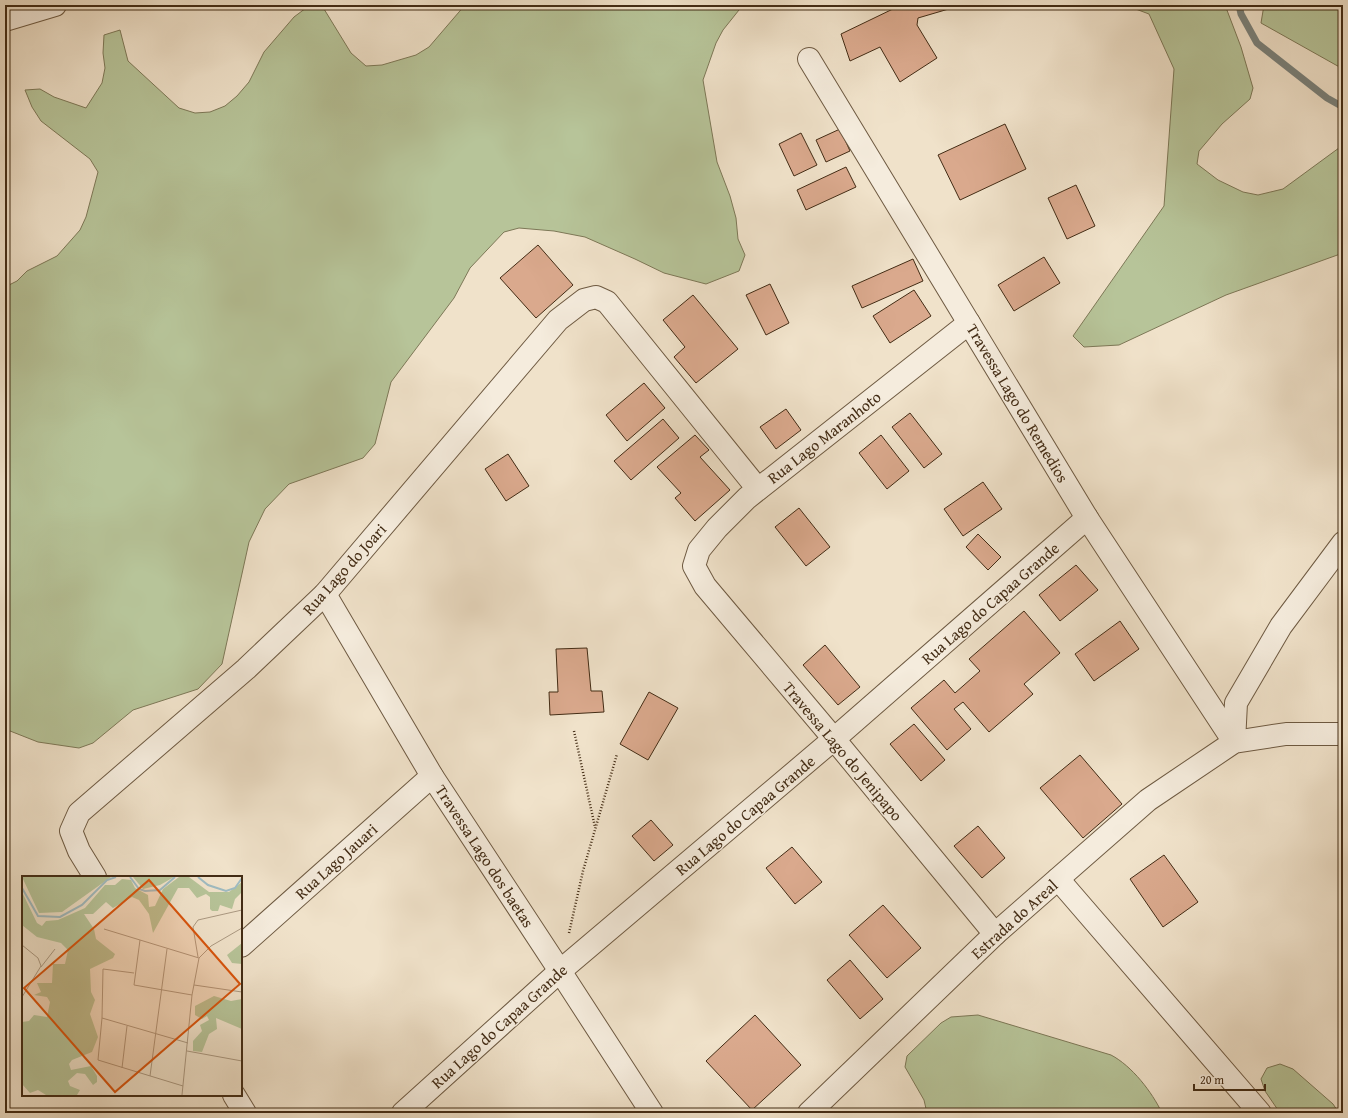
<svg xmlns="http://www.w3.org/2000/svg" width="1348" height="1118" font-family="'Gentium Book Plus',serif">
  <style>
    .green { fill: #b7c499; stroke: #7d7857 }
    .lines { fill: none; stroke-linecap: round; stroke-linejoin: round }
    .stream { stroke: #7a827c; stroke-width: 7 }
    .building { fill: #daa98d; stroke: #432c15 }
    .minor-casing { stroke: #6e5a42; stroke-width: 24 }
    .path { stroke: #432c15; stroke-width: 2.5; stroke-dasharray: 1 2; stroke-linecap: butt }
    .minor { stroke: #f5ecdd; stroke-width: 22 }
    .labels { text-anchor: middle; stroke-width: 3; stroke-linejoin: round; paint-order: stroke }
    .street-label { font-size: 16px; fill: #432c15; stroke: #f5ecdd }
    .inset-river { fill: none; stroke: #9fbbc1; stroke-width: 2 }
    .inset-road { fill: none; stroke: #ab9982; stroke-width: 1 }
    .view { fill: #d8540d; fill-opacity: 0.15; stroke: #d8540d; stroke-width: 2 }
    .inset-edge { fill: none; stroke: #432c15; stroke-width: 2 }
  </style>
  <rect width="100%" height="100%" fill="#f0e2ca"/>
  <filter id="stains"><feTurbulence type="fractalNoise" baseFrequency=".005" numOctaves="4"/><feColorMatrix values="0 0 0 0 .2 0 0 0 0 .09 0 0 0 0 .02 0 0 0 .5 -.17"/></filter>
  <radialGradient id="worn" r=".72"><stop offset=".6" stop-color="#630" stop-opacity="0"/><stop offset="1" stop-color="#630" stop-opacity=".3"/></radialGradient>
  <g class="green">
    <polygon points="465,5 743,5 723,30 716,43 703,80 717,162 730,196 736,218 738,239 745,255 739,271 706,284 664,273 635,259 585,237 554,231 519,228 504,232 470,268 454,298 391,382 375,444 363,458 289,484 265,509 249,542 222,664 198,689 133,710 93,743 79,748 38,742 5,729 5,287 17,281 27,271 57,256 80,230 86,217 98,172 90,159 41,121 32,107 25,90 40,89 54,97 86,108 102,83 105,68 103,53 104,35 120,30 128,61 179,108 195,113 210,112 225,106 237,96 249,82 264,52 294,17 306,8 324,9 351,53 366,66 382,65 416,55 429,47"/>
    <polygon points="1125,5 1225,5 1241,47 1253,88 1250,99 1222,124 1199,151 1197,164 1218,180 1243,192 1258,195 1283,189 1343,145 1343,253 1226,295 1119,345 1084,347 1073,336 1164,206 1174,69 1149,14"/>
    <polygon points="1264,5 1343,5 1343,69 1261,23"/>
    <path d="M978,1015l133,40c21,11 41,37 51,58h-235l-3,-13 -19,-33 2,-11 34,-33 10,-6z"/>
    <polygon points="1280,1064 1293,1069 1333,1104 1339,1113 1280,1113 1265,1091 1261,1079 1267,1068"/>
  </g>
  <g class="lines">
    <polyline class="stream" points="1239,5 1241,14 1257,43 1327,98 1343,107"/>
  </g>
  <g class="building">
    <polygon points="896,5 951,5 952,8 918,18 917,25 937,58 900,82 880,47 850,61 841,34 897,7"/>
    <polygon points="1005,124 1026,169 960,200 938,155"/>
    <polygon points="840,129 850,151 826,162 816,140"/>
    <polygon points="801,133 817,165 794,176 779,144"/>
    <polygon points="846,167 856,187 806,210 797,190"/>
    <polygon points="1076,185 1095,226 1067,239 1048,198"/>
    <polygon points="538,245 573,285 536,318 500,278"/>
    <polygon points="1044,257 1060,283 1014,311 998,285"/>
    <polygon points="913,259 923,281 862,308 852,286"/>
    <polygon points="770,284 789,323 766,335 746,295"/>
    <polygon points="914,290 931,316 890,343 873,316"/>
    <polygon points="693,295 738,349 696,383 674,357 685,347 663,320"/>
    <polygon points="644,383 665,408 627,441 606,415"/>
    <polygon points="786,409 801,430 776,449 760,427"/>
    <polygon points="910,413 942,454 924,468 892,427"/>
    <polygon points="663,419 679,438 631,480 614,461"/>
    <polygon points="695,435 709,450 700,457 730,490 695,521 675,498 681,493 657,467"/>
    <polygon points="881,435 909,471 887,489 859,453"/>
    <polygon points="508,454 529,486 506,501 485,469"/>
    <polygon points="983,482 1002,509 963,536 944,509"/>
    <polygon points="799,508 830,547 806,566 775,527"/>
    <polygon points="978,534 1001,557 988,570 966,547"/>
    <polygon points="1076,565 1098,590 1060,621 1039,595"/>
    <polygon points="1024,611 1060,653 1024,684 1033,694 989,732 963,702 954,709 971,729 947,750 911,708 944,680 955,693 980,671 969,659"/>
    <polygon points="1120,621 1139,649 1094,681 1075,654"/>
    <polygon points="825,645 860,687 838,705 803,665"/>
    <polygon points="587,648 591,691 602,691 604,712 550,715 549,692 558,692 556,649"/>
    <polygon points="649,692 678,708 648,760 620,744"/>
    <polygon points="914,724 945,760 921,781 890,744"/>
    <polygon points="1080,755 1122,804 1083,838 1040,788"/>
    <polygon points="651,820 673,845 654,861 632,836"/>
    <polygon points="978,826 1005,858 982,878 954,846"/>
    <polygon points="792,847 822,882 795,904 766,868"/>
    <polygon points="1164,855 1198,902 1163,927 1130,879"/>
    <polygon points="883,905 921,948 887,978 849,935"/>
    <polygon points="850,960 883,999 860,1019 827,980"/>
    <polygon points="755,1015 801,1065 752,1110 706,1061"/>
  </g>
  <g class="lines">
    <g class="minor-casing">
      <g id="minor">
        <polyline points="5,20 55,5"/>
        <polyline points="809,59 1087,518 1234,742"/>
        <polyline points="969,323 747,498 717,528 699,550 694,566 705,586 834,739 995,934"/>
        <polyline points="325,594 432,776 560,971 652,1113"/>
        <polyline points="1234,742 1236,703 1281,626 1343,543"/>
        <polyline points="95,877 79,851 71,831 79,813 246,669 325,594 558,320 584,300 596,297 607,302 758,489"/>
        <polyline points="1058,879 1260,1113"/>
        <polyline points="241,946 432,776"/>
        <polyline points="234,1095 245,1113"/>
        <polyline points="403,1113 560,971 834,739 1087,518"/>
        <polyline points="809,1113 995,934 1148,800 1234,742 1286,734 1343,734"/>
      </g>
    </g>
    <g class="path">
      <polyline points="574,731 595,827"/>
      <polyline points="569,933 583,871 617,754"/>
    </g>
    <use href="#minor" class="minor"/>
  </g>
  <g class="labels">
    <g class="street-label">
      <text transform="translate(1018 403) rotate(59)" y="6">Travessa Lago do Remedios</text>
      <text transform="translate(824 437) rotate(-38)" y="6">Rua Lago Maranhoto</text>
      <text transform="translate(344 569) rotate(-48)" y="6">Rua Lago do Joari</text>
      <text transform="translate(990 603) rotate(-41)" y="6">Rua Lago do Capaa Grande</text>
      <text transform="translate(843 751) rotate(50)" y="6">Travessa Lago do Jenipapo</text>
      <text transform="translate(745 815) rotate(-40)" y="6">Rua Lago do Capaa Grande</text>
      <text transform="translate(485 856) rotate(57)" y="6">Travessa Lago dos baetas</text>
      <text transform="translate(336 861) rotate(-42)" y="6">Rua Lago Jauari</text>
      <text transform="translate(1014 919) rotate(-42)" y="6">Estrada do Areal</text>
      <text transform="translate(499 1026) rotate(-42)" y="6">Rua Lago do Capaa Grande</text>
    </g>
  </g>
  <g transform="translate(22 876)">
    <rect width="220" height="220" fill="#f0e2ca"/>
    <path d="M0,1h89l-49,35 -23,1zM111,1h41l-14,8 -17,4zM157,1h10l20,15h20l13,-10v10l-7,7 -3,10 -12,-4 -2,6h-6l-2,-2v-12l-4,-3 -9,4 -8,-10h-11l-25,45 -4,-19 -10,-14 -7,-3 -19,11 -7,-6 -13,12h-9l10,15 2,10 19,15 -2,4 -23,11 1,23 4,8 -5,14 8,23 -6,15 -20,8 -3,4 2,6 20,-4 6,10v6l-4,3 -8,-11 -8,-1 -9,8 2,5 10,4 -3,5h-31l-8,-5 -8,3 -8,-9v-62l7,-1 5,-6 13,2 3,-15 -3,-5 -13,-2 7,-3 -4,-9h15l1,-19h12l3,-14 -7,-7 -24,-6 -15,-12v-33l15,31 5,3 4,-5 12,-1 27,-12 20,-23h10l7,-6 9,1 4,8 13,7 1,12 6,-1 8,-17zM220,67v21l-10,-1 -5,-8zM192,120l17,5 11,-2v30l-26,-11 1,11 -8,5 -7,18 -9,-1v-10l9,-10 -2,-6 9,-5 -2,-4 -5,3 -7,-4v-9z" fill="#b7c499"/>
    <path class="inset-river" d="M108,1l9,12 6,2 15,-1 15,-13M176,1l10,8 18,6 9,-3 7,-10M0,12l16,28 22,1 22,-12 25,-25 9,-3"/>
    <path class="inset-road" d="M82,53l95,29M118,64l-6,45 58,10M0,69l16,13 3,8 -19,31M176,81l-5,-30 5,-7 44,-10M19,91l14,-18M112,97l-31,-4 -1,49 -4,42 85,26M172,109l48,7M80,142l86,25M165,175l55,10M100,192l5,-42M128,200l17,-127M160,219l10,-100 7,-37 12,-12 31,-18"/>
    <path class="view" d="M127,4l91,104 -125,108 -91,-104z"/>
    <rect width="220" height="220" class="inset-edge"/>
  </g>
  <rect width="1348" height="1118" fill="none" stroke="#f0e2ca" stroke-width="20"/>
  <rect x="6" y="6" width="1336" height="1106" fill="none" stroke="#432c15" stroke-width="2"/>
  <rect x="10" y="10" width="1328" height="1098" fill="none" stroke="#432c15"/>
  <path d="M1194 1084v6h71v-6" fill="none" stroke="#432c15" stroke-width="2"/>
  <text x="1200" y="1084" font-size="12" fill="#432c15" stroke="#f5ecdd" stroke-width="3" paint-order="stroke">20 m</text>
  <rect width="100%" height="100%" filter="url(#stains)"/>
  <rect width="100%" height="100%" fill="url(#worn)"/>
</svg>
